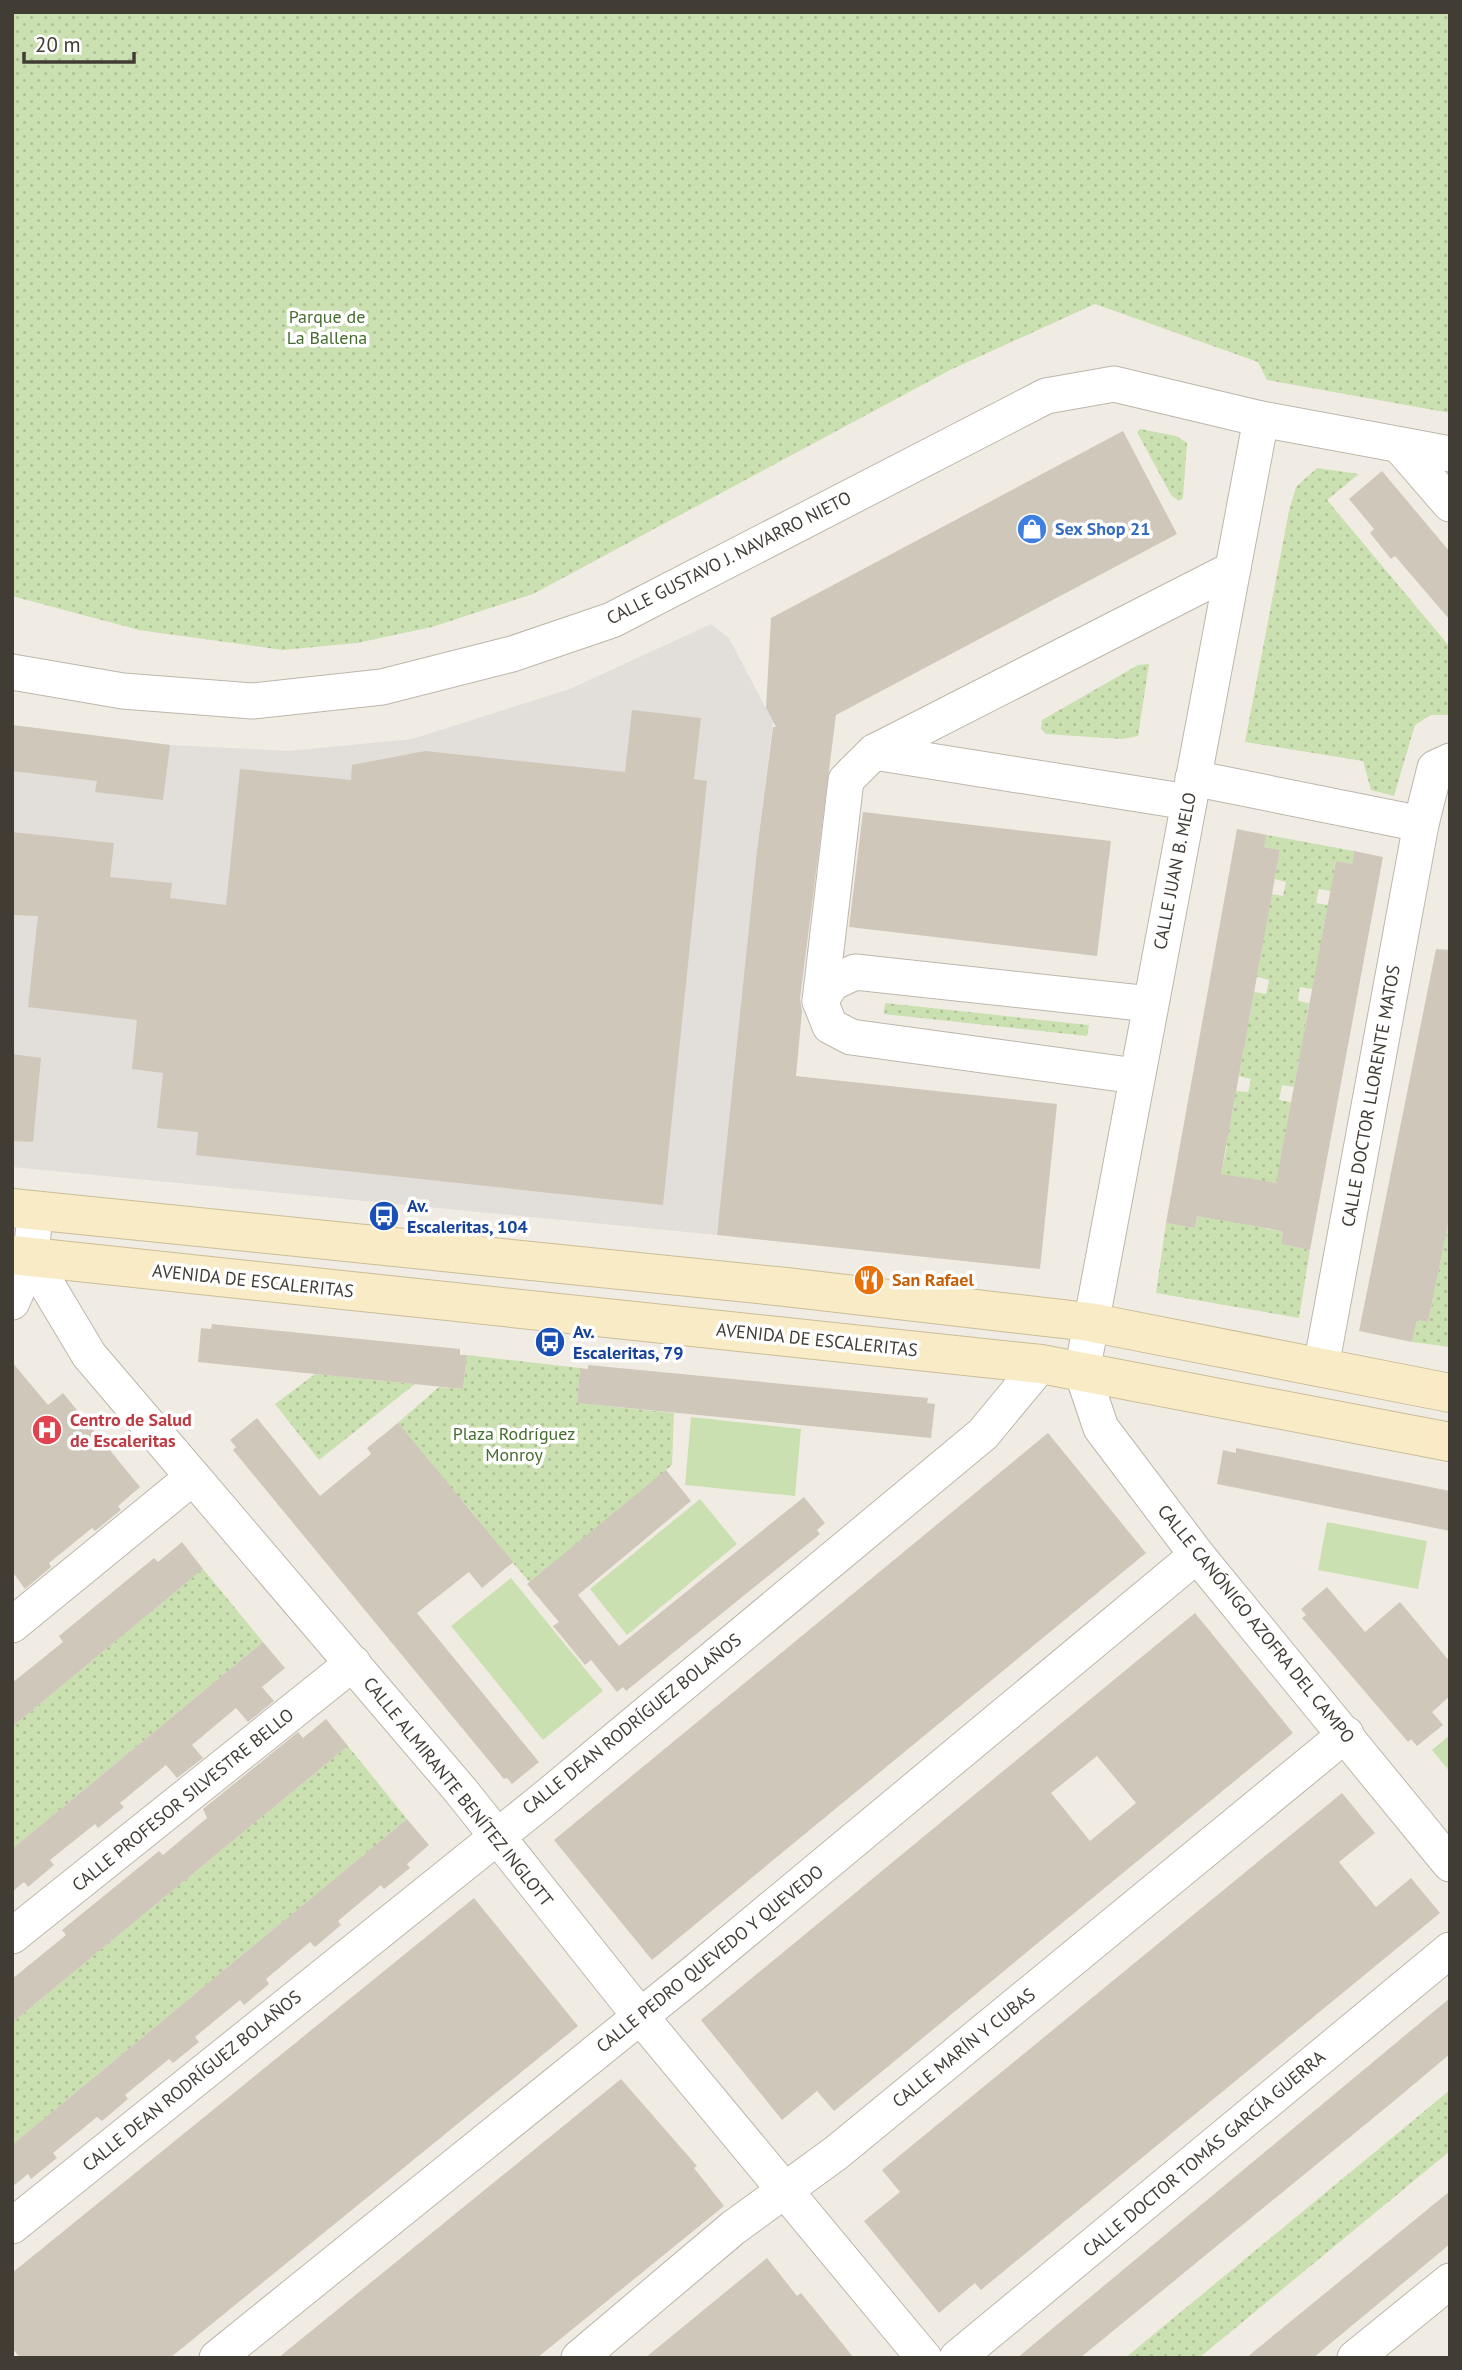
<svg xmlns="http://www.w3.org/2000/svg" width="1462" height="2370" font-family="'PT Sans',sans-serif">
  <style>
    .industrial { fill: #e2ded9 }
    .park { fill: url(#park-dots) }
    .pitch { fill: #cbe0b0 }
    .building { fill: #d0c7bb; fill-rule: evenodd }
    .lines { fill: none; stroke-linecap: round; stroke-linejoin: round }
    .street-casing { stroke: #bdb6ab; stroke-width: 37 }
    .secondary-casing { stroke: #cbbd97; stroke-width: 40 }
    .street { stroke: #fff; stroke-width: 35 }
    .secondary { stroke: #f8ebc5; stroke-width: 38 }
    .labels { text-anchor: middle; stroke-width: 7; stroke-linejoin: round; paint-order: stroke }
    .park-label { font-size: 18px; fill: #466c2f; stroke: #fff }
    .shop-label { font-size: 18px; font-weight: bold; fill: #366cbe; stroke: #fff; text-anchor: start }
    .street-label { font-size: 18px; fill: #413c34; stroke: #fff }
    .transit-label { font-size: 18px; font-weight: bold; fill: #164399; stroke: #fff; text-anchor: start }
    .food-label { font-size: 18px; font-weight: bold; fill: #c56008; stroke: #fff; text-anchor: start }
    .health-label { font-size: 18px; font-weight: bold; fill: #be3a42; stroke: #fff; text-anchor: start }
  </style>
  <defs>
    <pattern id="park-dots" width="8" height="8" patternUnits="userSpaceOnUse" patternTransform="scale(1.75)"><rect width="8" height="8" fill="#cbe0b0"/><path d="M2 2h.1M6 6h.1" fill="none" stroke="#b0c198" stroke-width="1.8" stroke-linecap="round"/></pattern>
  </defs>
  <rect width="100%" height="100%" fill="#f0ece4"/>
  <polygon class="industrial" points="711,624 729,638 773,722 757,850 717,1235 12,1167 12,725 170,745 289,751 412,739 570,689"/>
  <g class="park">
    <polygon points="12,12 1450,12 1450,413 1267,380 1258,362 1095,304 952,369 533,594 432,627 357,643 283,650 139,630 12,596"/>
    <polygon points="1140,429 1176,436 1187,443 1183,498 1179,501 1171,495 1137,432"/>
    <polygon points="1317,468 1359,474 1327,500 1450,647 1450,715 1431,715 1415,725 1394,796 1371,790 1363,761 1245,742 1289,511 1296,487"/>
    <polygon points="1149,664 1138,736 1122,739 1046,734 1041,729 1042,720 1138,665"/>
    <polygon points="1267,835 1354,851 1352,864 1336,861 1331,891 1319,889 1316,903 1328,905 1322,935 1338,938 1312,989 1300,987 1298,1001 1309,1003 1304,1033 1320,1036 1299,1058 1294,1087 1282,1085 1279,1100 1291,1102 1286,1131 1301,1135 1276,1185 1267,1229 1283,1232 1281,1244 1310,1250 1299,1318 1156,1293 1166,1223 1195,1228 1197,1216 1221,1174 1227,1145 1211,1142 1215,1117 1231,1120 1236,1091 1248,1092 1251,1079 1239,1076 1244,1047 1229,1043 1249,1021 1254,992 1266,994 1269,980 1257,977 1262,948 1246,945 1272,894 1283,896 1286,882 1275,879 1280,850 1264,847"/>
    <polygon points="885,1003 1089,1025 1087,1036 884,1014"/>
    <polygon points="1450,1215 1450,1347 1412,1342 1417,1320 1428,1322"/>
    <polygon points="467,1355 580,1368 577,1403 674,1413 672,1465 533,1586 513,1563 507,1567 506,1554 462,1500 456,1504 393,1427 439,1387 463,1389"/>
    <polygon points="315,1374 415,1384 319,1460 275,1404"/>
    <polygon points="203,1569 263,1642 12,1849 12,1727"/>
    <polygon points="348,1746 407,1819 12,2145 12,2023"/>
    <polygon points="1450,2090 1450,2151 1199,2358 1125,2358"/>
  </g>
  <g class="pitch">
    <polygon points="691,1417 801,1429 795,1496 685,1485"/>
    <polygon points="700,1499 737,1544 627,1635 590,1589"/>
    <polygon points="1327,1522 1427,1541 1418,1589 1318,1570"/>
    <polygon points="511,1578 603,1691 543,1740 451,1626"/>
    <polygon points="1450,1735 1450,1772 1432,1750"/>
  </g>
  <g class="building">
    <polygon points="1123,431 1177,534 836,715 800,999 802,1011 796,1076 1057,1104 1040,1269 717,1235 757,850 773,727 776,727 766,708 771,618"/>
    <polygon points="1382,471 1450,552 1450,620 1395,556 1391,559 1370,533 1374,529 1349,499"/>
    <polygon points="632,710 701,718 694,779 707,781 663,1205 196,1155 198,1132 157,1128 163,1073 132,1069 137,1020 28,1007 38,916 12,915 12,832 114,843 110,877 172,883 170,898 226,905 240,769 351,780 352,765 425,751 625,772"/>
    <polygon points="12,725 170,745 163,800 95,792 97,781 12,771"/>
    <polygon points="863,812 1111,841 1097,956 849,927"/>
    <polygon points="1237,829 1267,835 1264,847 1280,850 1221,1174 1276,1183 1336,861 1352,864 1354,851 1383,857 1310,1250 1281,1244 1283,1232 1267,1228 1197,1216 1195,1228 1166,1223"/>
    <polygon points="1436,949 1450,950 1450,1215 1428,1322 1417,1320 1412,1342 1359,1331"/>
    <polygon points="12,1054 41,1058 33,1142 12,1141"/>
    <polygon points="212,1324 460,1349 460,1355 467,1355 463,1389 198,1362 201,1328 211,1329"/>
    <polygon points="12,1362 48,1405 63,1393 140,1487 118,1506 121,1510 95,1531 92,1528 49,1563 51,1567 25,1589 12,1571"/>
    <polygon points="588,1365 928,1398 927,1403 935,1404 931,1438 577,1403 580,1368 588,1369"/>
    <polygon points="257,1418 320,1496 371,1454 367,1448 398,1423 513,1562 482,1588 469,1572 417,1613 539,1762 512,1784 507,1778 504,1779 233,1450 236,1447 230,1440"/>
    <polygon points="1048,1433 1146,1553 652,1960 554,1840"/>
    <polygon points="1236,1448 1450,1491 1450,1531 1217,1484 1223,1450 1236,1453"/>
    <polygon points="666,1470 691,1501 578,1595 619,1646 804,1497 825,1523 817,1530 820,1534 626,1691 623,1687 617,1692 591,1660 585,1665 553,1626 559,1622 527,1584"/>
    <polygon points="182,1542 203,1569 12,1727 12,1683 63,1642 59,1636 154,1558 158,1562"/>
    <polygon points="1327,1587 1365,1632 1400,1602 1450,1662 1450,1696 1432,1712 1443,1725 1417,1746 1411,1739 1408,1742 1302,1618 1306,1615 1301,1609"/>
    <path d="M1195,1613l98,120 -459,378 -17,-20 -35,29 -81,-100zM1097,1756l39,47 -46,38 -39,-48z"/>
    <polygon points="263,1642 285,1668 262,1687 274,1701 248,1722 236,1708 192,1745 203,1758 177,1778 166,1765 120,1803 124,1807 98,1828 95,1824 50,1860 54,1865 28,1887 24,1882 12,1892 12,1849"/>
    <polygon points="326,1719 348,1746 12,2023 12,1979 66,1935 62,1930 159,1851 163,1855 207,1818 203,1809 298,1732 303,1738"/>
    <polygon points="1342,1793 1375,1833 1339,1862 1376,1907 1411,1878 1440,1913 981,2290 975,2283 939,2313 864,2221 900,2192 882,2170"/>
    <polygon points="407,1819 429,1845 407,1864 410,1868 384,1889 381,1885 338,1921 341,1925 315,1947 310,1942 266,1979 269,1984 244,2005 240,2000 195,2037 199,2042 173,2063 169,2059 125,2095 128,2099 102,2121 97,2117 53,2153 57,2158 31,2179 28,2174 12,2187 12,2145"/>
    <polygon points="474,1898 578,2026 170,2358 20,2358 12,2348 12,2273"/>
    <polygon points="1450,1998 1450,2054 1394,2101 1080,2358 1017,2358"/>
    <polygon points="621,2079 697,2166 694,2168 724,2206 537,2358 278,2358"/>
    <polygon points="1450,2191 1450,2244 1313,2358 1246,2358"/>
    <polygon points="767,2258 797,2296 801,2293 854,2358 645,2358"/>
  </g>
  <g class="lines">
    <g class="street-casing">
      <g id="street">
        <polyline points="1261,419 1082,1372 1101,1428 1197,1555 1450,1864"/>
        <polyline points="1399,445 1450,504"/>
        <polyline points="12,672 123,691 252,701 382,687 512,654 612,620 1046,396 1114,384 1261,419 1450,454"/>
        <polyline points="874,752 846,780 820,1001 830,1026 851,1037 1136,1076"/>
        <polyline points="1193,778 1421,824 1435,768 1450,761"/>
        <polyline points="1188,802 874,752 1233,569"/>
        <polyline points="820,1001 832,983 855,972 1150,1004"/>
        <polyline points="31,1258 89,1355 461,1791 640,2016 924,2358"/>
        <polyline points="12,1302 31,1258 35,1211"/>
        <polyline points="1321,1367 1421,824"/>
        <polyline points="12,1625 193,1477"/>
        <polyline points="12,1936 353,1663"/>
        <polyline points="12,2226 543,1800 983,1434 1041,1364"/>
        <polyline points="217,2358 694,1973 1197,1555"/>
        <polyline points="579,2358 733,2228 836,2153 1346,1734"/>
        <polyline points="957,2358 1450,1950"/>
        <polyline points="1355,2358 1450,2281"/>
      </g>
    </g>
    <g class="secondary-casing">
      <g id="secondary">
        <polyline points="12,1208 786,1287 1089,1322 1450,1393"/>
        <polyline points="12,1255 1041,1364 1450,1442"/>
      </g>
    </g>
    <use href="#street" class="street"/>
    <use href="#secondary" class="secondary"/>
  </g>
  <defs>
    <g id="shop-disc" transform="scale(1.575)"><circle r="9.5" fill="#3f7fe0" stroke="#fff"/><path d="M-5-2.5h2.3a2.7 3.5 0 0 1 5.4 0H5L5.5 6h-11ZM-1.5-2.5h3a1.5 2.3 0 0 0-3 0Z" fill="#fff"/></g>
    <g id="bus-disc" transform="scale(1.575)"><circle r="9.5" fill="#1a4fb4" stroke="#fff"/><path d="M-5-6H5V4H4V6H2V4H-2V6H-4V4H-5ZM-3.5-4V0h7V-4ZM-3.5 1.2v1.5H-2V1.2ZM2 1.2v1.5H3.5V1.2Z" fill="#fff"/></g>
    <g id="restaurant-disc" transform="scale(1.575)"><circle r="9.5" fill="#e8710a" stroke="#fff"/><path d="M-5-6h1v4h1v-4h1v4h1v-4h1v5L-1.5 .5V6h-2V.5L-5-1ZM5-6V6H3V1.5H1.5Q1.5-4 5-6Z" fill="#fff"/></g>
    <g id="hospital-disc" transform="scale(1.575)"><circle r="9.5" fill="#e0444e" stroke="#fff"/><path d="M-5-5h3v3.5h4V-5h3V5h-3V1.5h-4V5h-3Z" fill="#fff"/></g>
  </defs>
  <g fill-rule="evenodd">
    <use href="#shop-disc" x="1032" y="529"/>
    <use href="#bus-disc" x="384" y="1216"/>
    <use href="#restaurant-disc" x="869" y="1280"/>
    <use href="#bus-disc" x="550" y="1342"/>
    <use href="#hospital-disc" x="47" y="1430"/>
  </g>
  <g class="labels">
    <g class="park-label">
      <text x="327" y="323">Parque de<tspan x="327" dy="21">La Ballena</tspan></text>
      <text x="514" y="1440">Plaza Rodríguez<tspan x="514" dy="21">Monroy</tspan></text>
    </g>
    <g class="shop-label">
      <text x="1055" y="535">Sex Shop 21</text>
    </g>
    <g class="street-label">
      <text transform="translate(729 558) rotate(-27)" y="6">CALLE GUSTAVO J. NAVARRO NIETO</text>
      <text transform="translate(1175 871) rotate(-79)" y="6">CALLE JUAN B. MELO</text>
      <text transform="translate(1371 1096) rotate(-80)" y="6">CALLE DOCTOR LLORENTE MATOS</text>
      <text transform="translate(253 1281) rotate(6)" y="6">AVENIDA DE ESCALERITAS</text>
      <text transform="translate(817 1340) rotate(6)" y="6">AVENIDA DE ESCALERITAS</text>
      <text transform="translate(1256 1624) rotate(51)" y="6">CALLE CANÓNIGO AZOFRA DEL CAMPO</text>
      <text transform="translate(632 1724) rotate(-39)" y="6">CALLE DEAN RODRÍGUEZ BOLAÑOS</text>
      <text transform="translate(458 1792) rotate(51)" y="6">CALLE ALMIRANTE BENÍTEZ INGLOTT</text>
      <text transform="translate(183 1800) rotate(-39)" y="6">CALLE PROFESOR SILVESTRE BELLO</text>
      <text transform="translate(710 1959) rotate(-39)" y="6">CALLE PEDRO QUEVEDO Y QUEVEDO</text>
      <text transform="translate(964 2048) rotate(-39)" y="6">CALLE MARÍN Y CUBAS</text>
      <text transform="translate(192 2081) rotate(-39)" y="6">CALLE DEAN RODRÍGUEZ BOLAÑOS</text>
      <text transform="translate(1204 2154) rotate(-40)" y="6">CALLE DOCTOR TOMÁS GARCÍA GUERRA</text>
    </g>
    <g class="transit-label">
      <text x="407" y="1212">Av.<tspan x="407" dy="21">Escaleritas, 104</tspan></text>
      <text x="573" y="1338">Av.<tspan x="573" dy="21">Escaleritas, 79</tspan></text>
    </g>
    <g class="food-label">
      <text x="892" y="1286">San Rafael</text>
    </g>
    <g class="health-label">
      <text x="70" y="1426">Centro de Salud<tspan x="70" dy="21">de Escaleritas</tspan></text>
    </g>
  </g>
  <rect width="1462" height="2370" fill="none" stroke="#413c34" stroke-width="28"/>
  <path d="M24 52v10h110v-10" fill="none" stroke="#413c34" stroke-width="3.5"/>
  <text x="35" y="52" font-size="21" fill="#413c34" stroke="#ffffff" stroke-width="5" paint-order="stroke">20 m</text>
</svg>
